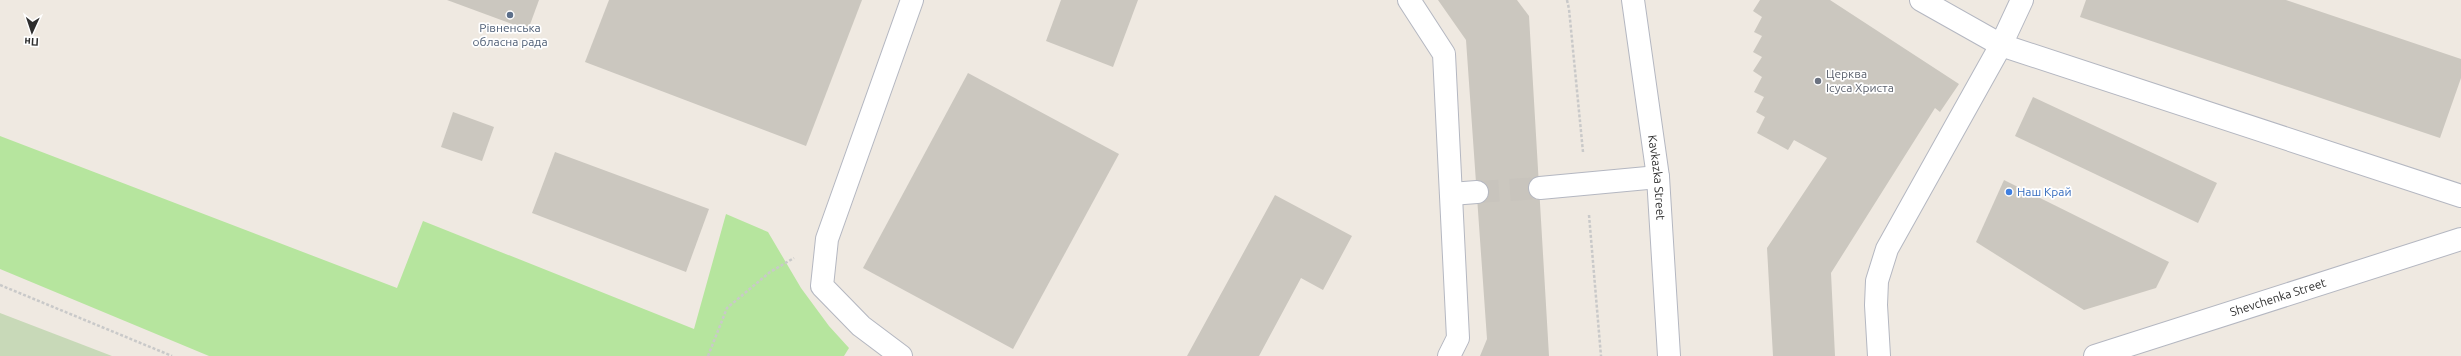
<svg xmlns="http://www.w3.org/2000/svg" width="2461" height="356" font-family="Ubuntu,sans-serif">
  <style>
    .green { fill: #b6e59e }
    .cemetery { fill: #c8d9b8 }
    .building { fill: #cbc7bf }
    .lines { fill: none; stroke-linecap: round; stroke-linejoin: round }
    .minor-tunnel { stroke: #c8c4bd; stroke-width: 22; stroke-dasharray: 22 11; stroke-linecap: butt }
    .minor-casing { stroke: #b4b7c1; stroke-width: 24 }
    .path { stroke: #c9c9c9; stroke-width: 2.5; stroke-dasharray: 3 2; stroke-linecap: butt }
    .minor { stroke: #fff; stroke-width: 22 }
    .service-dot { fill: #5c6f8a; stroke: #fff; stroke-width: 1.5 }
    .worship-dot { fill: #6b7280; stroke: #fff; stroke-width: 1.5 }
    .shop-dot { fill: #3f7fe0; stroke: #fff; stroke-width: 1.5 }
    .labels { text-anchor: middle; stroke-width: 3.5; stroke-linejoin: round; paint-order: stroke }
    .service-label { font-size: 12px; fill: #4e5e75; stroke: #fff }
    .worship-label { font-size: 12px; fill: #5b616d; stroke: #fff; text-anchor: start }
    .street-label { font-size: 12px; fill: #2e2e2e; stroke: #fff }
    .shop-label { font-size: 12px; fill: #366cbe; stroke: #fff; text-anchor: start }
  </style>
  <rect width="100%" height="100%" fill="#efe9e1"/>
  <polygon class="green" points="0,136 397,288 423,221 694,329 726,214 768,232 801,288 829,326 849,348 844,356 209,356 0,269"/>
  <polygon class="cemetery" points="0,313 112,356 0,356"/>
  <g class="building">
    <polygon points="447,0 539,0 528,30"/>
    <polygon points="609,0 862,0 806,146 585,62"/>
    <polygon points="1061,0 1138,0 1113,67 1046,41"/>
    <polygon points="1438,0 1517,0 1529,16 1549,356 1480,356 1487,339 1466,40"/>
    <polygon points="1760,0 1830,0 1959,84 1940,112 1935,108 1831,273 1835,356 1773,356 1767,248 1827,158 1794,140 1788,150 1757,133 1765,117 1756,112 1764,97 1754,92 1762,77 1753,71 1762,57 1753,52 1762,36 1754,32 1762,17 1753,11"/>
    <polygon points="2086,0 2286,0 2461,59 2461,78 2440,138 2080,17"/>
    <polygon points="968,73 1119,154 1013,349 863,268"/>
    <polygon points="2033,97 2217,183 2198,223 2015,136"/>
    <polygon points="453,112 494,127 482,161 441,147"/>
    <polygon points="555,152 709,209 686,272 532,213"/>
    <polygon points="2004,180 2169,262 2156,288 2084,310 1976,242"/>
    <polygon points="1275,195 1352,236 1323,290 1301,278 1259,356 1187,356"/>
  </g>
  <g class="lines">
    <polyline class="minor-tunnel" points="1477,192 1540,188"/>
    <g class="minor-casing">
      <g id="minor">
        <polyline points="1409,0 1444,54 1458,338 1449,356"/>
        <path id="s1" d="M1633,0l25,177 11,179"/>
        <polyline points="1921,0 2001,45 2461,196"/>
        <polyline points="1540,188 1658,177"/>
        <polyline points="1451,194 1477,192"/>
        <polyline points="901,356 861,326 822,286 827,239 912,0"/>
        <polyline points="1879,356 1876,305 1877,281 1887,249 2001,45 2022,0"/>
        <path id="s2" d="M2095,356l366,-117"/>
      </g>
    </g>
    <g class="path">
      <polyline points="1567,0 1569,9 1583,152"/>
      <polyline points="1589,215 1601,356"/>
      <polyline points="0,285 172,356"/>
      <polyline points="708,356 727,308 770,272 794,258"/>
    </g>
    <use href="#minor" class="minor"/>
  </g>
  <circle class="service-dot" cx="510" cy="15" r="4"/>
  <circle class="worship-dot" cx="1818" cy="81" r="4"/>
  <circle class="shop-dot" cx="2009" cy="192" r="4"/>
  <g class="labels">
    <g class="service-label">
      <text x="510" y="32">Рівненська<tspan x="510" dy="14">обласна рада</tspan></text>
    </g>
    <g class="worship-label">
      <text x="1826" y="78">Церква<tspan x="1826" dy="14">Ісуса Христа</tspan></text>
    </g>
    <g class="street-label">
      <text dy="4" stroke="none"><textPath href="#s1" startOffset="179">Kavkazka Street</textPath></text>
      <text dy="4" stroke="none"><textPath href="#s2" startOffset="192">Shevchenka Street</textPath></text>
    </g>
    <g class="shop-label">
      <text x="2017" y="196">Наш Край</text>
    </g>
  </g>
  <g transform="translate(32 32) rotate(183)" stroke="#ffffff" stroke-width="3" paint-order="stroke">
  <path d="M0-3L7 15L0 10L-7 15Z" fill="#2e2e2e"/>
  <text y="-6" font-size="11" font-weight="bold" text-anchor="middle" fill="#2e2e2e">Пн</text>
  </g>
</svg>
